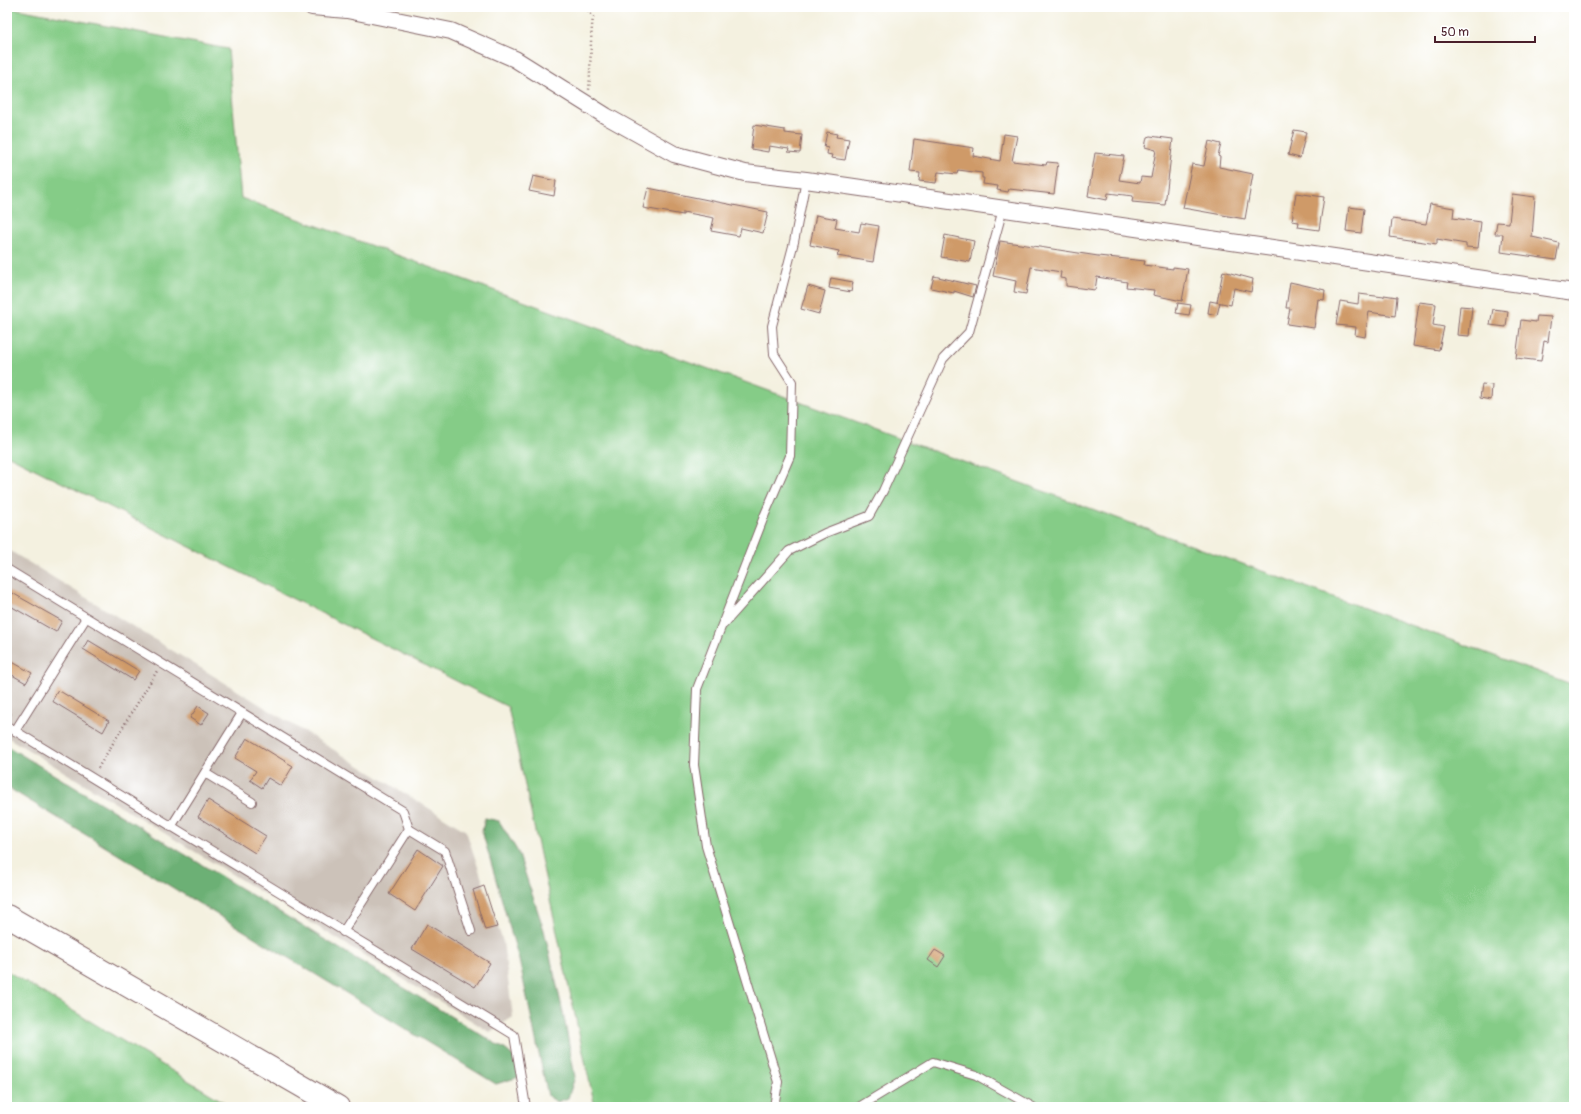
<svg xmlns="http://www.w3.org/2000/svg" width="1581" height="1114" font-family="Pangolin,sans-serif">
  <style>
    .industrial { fill: #ccc2b9 }
    .green { fill: #85cc87; stroke: #687659 }
    .forest { fill: #6cb074; stroke: #5b6850 }
    .building { fill: #cf9a68 }
    .lines { fill: none; stroke-linecap: round; stroke-linejoin: round }
    .service-casing { stroke: #86686a; stroke-width: 10 }
    .minor-casing { stroke: #86686a; stroke-width: 18 }
    .secondary-casing { stroke: #86686a; stroke-width: 24 }
    .path { stroke: #86686a; stroke-width: 2.5; stroke-dasharray: 1 3; stroke-linecap: butt }
    .service { stroke: #fff; stroke-width: 8 }
    .minor { stroke: #fff; stroke-width: 16 }
    .secondary { stroke: #fff; stroke-width: 22 }
  </style>
  <rect width="100%" height="100%" fill="#fff"/>
  <filter id="ink" filterUnits="userSpaceOnUse"><feTurbulence type="fractalNoise" baseFrequency=".025" numOctaves="2"/><feDisplacementMap in="SourceGraphic" scale="8" xChannelSelector="R" yChannelSelector="G"/><feConvolveMatrix kernelMatrix="1 2 1 2 8 2 1 2 1" color-interpolation-filters="sRGB"/></filter>
  <filter id="wash" filterUnits="userSpaceOnUse"><feTurbulence type="fractalNoise" baseFrequency=".012" numOctaves="4" result="noise"/><feDisplacementMap in="SourceGraphic" scale="16" xChannelSelector="R" yChannelSelector="G"/><feGaussianBlur stdDeviation="0.9" result="paint"/><feColorMatrix in="noise" values="0 0 0 0 0 0 0 0 0 0 0 0 0 0 0 0 0 1.4 0 .05"/><feComposite in="paint" operator="in"/></filter>
  <g filter="url(#wash)">
    <rect width="100%" height="100%" fill="#f4f1e0"/>
    <polygon class="industrial" points="7,549 466,831 503,942 513,1017 490,1032 7,737"/>
    <g class="green">
      <polygon points="7,7 228,49 241,198 1574,685 1574,1107 595,1107 508,707 7,455"/>
      <polygon points="7,971 232,1107 7,1107"/>
    </g>
    <g class="forest">
      <polygon points="7,746 506,1050 522,1064 519,1077 496,1084 7,787"/>
      <polygon points="485,818 499,821 518,852 544,930 563,1012 575,1077 568,1098 557,1102 548,1096 519,960 482,831"/>
    </g>
    <g id="blocks">
      <g class="building">
        <polygon points="754,125 785,130 785,133 802,135 800,153 788,152 789,149 769,146 768,152 751,149"/>
        <polygon points="1294,130 1306,132 1300,158 1288,155"/>
        <polygon points="827,132 837,134 836,137 849,139 845,160 831,158 832,155 827,154 828,148 824,147"/>
        <polygon points="1004,134 1017,136 1012,161 1046,165 1047,162 1058,163 1054,194 1009,189 1008,192 997,190 998,186 983,184 984,178 982,178 982,173 958,170 957,174 938,172 936,183 919,181 920,173 910,172 914,139 974,148 973,156 1000,161"/>
        <polygon points="1150,136 1173,139 1165,205 1132,202 1133,196 1108,193 1107,200 1088,196 1095,153 1124,156 1119,180 1140,183 1141,177 1151,178 1156,150 1145,147 1147,137"/>
        <polygon points="1209,141 1221,144 1218,156 1220,157 1219,167 1253,174 1245,219 1183,208 1192,164 1204,166"/>
        <polygon points="533,176 556,181 554,196 529,191"/>
        <polygon points="648,188 768,212 763,233 741,228 739,236 711,231 714,218 683,212 683,215 643,208"/>
        <polygon points="1296,193 1324,197 1319,230 1298,227 1299,222 1292,221"/>
        <polygon points="1512,194 1535,197 1532,237 1559,243 1556,260 1501,252 1503,234 1495,234 1497,222 1509,223"/>
        <polygon points="1430,204 1454,208 1453,218 1481,222 1478,248 1466,247 1466,244 1437,239 1437,244 1390,237 1392,219 1426,224"/>
        <polygon points="1349,207 1364,209 1361,233 1346,231"/>
        <polygon points="816,215 837,219 835,228 859,232 861,223 879,226 873,262 837,256 839,251 810,245"/>
        <polygon points="945,235 974,241 970,262 941,257"/>
        <polygon points="1000,241 1098,256 1145,261 1144,265 1173,269 1173,267 1188,269 1182,301 1153,295 1154,290 1126,287 1127,282 1097,277 1095,290 1066,286 1066,279 1060,278 1061,272 1031,267 1026,294 1014,292 1016,281 993,276"/>
        <polygon points="1223,271 1253,279 1251,292 1234,288 1231,305 1217,302"/>
        <polygon points="934,276 976,286 973,297 954,291 954,293 931,288"/>
        <polygon points="831,278 853,282 851,292 829,288"/>
        <polygon points="1290,282 1325,290 1324,300 1318,299 1314,328 1287,324 1290,308 1286,308"/>
        <polygon points="808,286 825,291 819,314 801,309"/>
        <polygon points="1359,294 1384,297 1384,295 1397,297 1395,316 1369,312 1365,337 1355,335 1356,327 1336,325 1340,301 1358,304"/>
        <polygon points="1210,301 1220,303 1217,315 1208,313"/>
        <polygon points="1419,302 1436,304 1433,325 1444,327 1439,350 1413,346"/>
        <polygon points="1178,303 1191,305 1189,315 1176,313"/>
        <polygon points="1460,306 1472,307 1469,336 1457,335"/>
        <polygon points="1493,309 1508,311 1506,327 1490,325"/>
        <polygon points="1537,316 1551,317 1548,342 1544,341 1541,361 1516,358 1521,320 1536,322"/>
        <polygon points="1482,384 1492,385 1491,400 1480,398"/>
        <polygon points="7,590 62,621 56,632 7,604"/>
        <polygon points="88,640 139,671 133,680 83,649"/>
        <polygon points="7,659 32,673 26,683 7,672"/>
        <polygon points="58,690 109,721 103,732 52,701"/>
        <polygon points="198,706 209,713 201,725 190,718"/>
        <polygon points="247,738 293,766 281,786 268,778 262,788 250,780 256,771 235,758"/>
        <polygon points="208,800 266,836 255,853 198,817"/>
        <polygon points="418,849 443,866 415,911 389,894"/>
        <polygon points="484,886 497,927 485,930 473,890"/>
        <polygon points="427,924 490,963 475,987 412,949"/>
        <polygon points="935,950 945,956 938,967 928,960"/>
      </g>
    </g>
  </g>
  <g filter="url(#ink)">
    <use href="#blocks" fill-opacity="0" stroke="#86686a" stroke-width="1"/>
    <g class="lines">
      <g class="service-casing">
        <g id="service">
          <polyline points="7,569 403,811 409,829 343,932"/>
          <polyline points="724,624 789,551 825,533 869,516 883,491 943,359 969,332 1003,209"/>
          <polyline points="7,726 514,1035 526,1107"/>
          <polyline points="15,731 86,618"/>
          <polyline points="205,773 252,802"/>
          <polyline points="171,827 242,713"/>
          <polyline points="409,829 445,851 471,931"/>
          <polyline points="774,1107 778,1082 706,846 694,765 697,689 765,514 790,456 792,382 774,354 772,326 794,242 806,180"/>
          <polyline points="859,1107 933,1062 976,1075 1033,1107"/>
        </g>
      </g>
      <g class="minor-casing">
        <polyline id="minor" points="312,7 347,10 451,31 515,59 606,116 674,154 745,173 806,180 1574,292"/>
      </g>
      <g class="secondary-casing">
        <polyline id="secondary" points="7,916 338,1107"/>
      </g>
      <g class="path">
        <path d="M586,7l7,10c-3,24 -2,48 -4,73"/>
        <polyline points="7,712 13,716"/>
        <polyline points="98,768 157,671"/>
      </g>
      <use href="#service" class="service"/>
      <use href="#minor" class="minor"/>
      <use href="#secondary" class="secondary"/>
    </g>
  </g>
  <rect width="1581" height="1114" fill="none" stroke="#fff" stroke-width="24"/>
  <path d="M1435 36v6h100v-6" fill="none" stroke="#4a1f2b" stroke-width="2"/>
  <text x="1441" y="36" font-size="12" fill="#4a1f2b" stroke="#ffffff" stroke-width="3" paint-order="stroke">50 m</text>
</svg>
